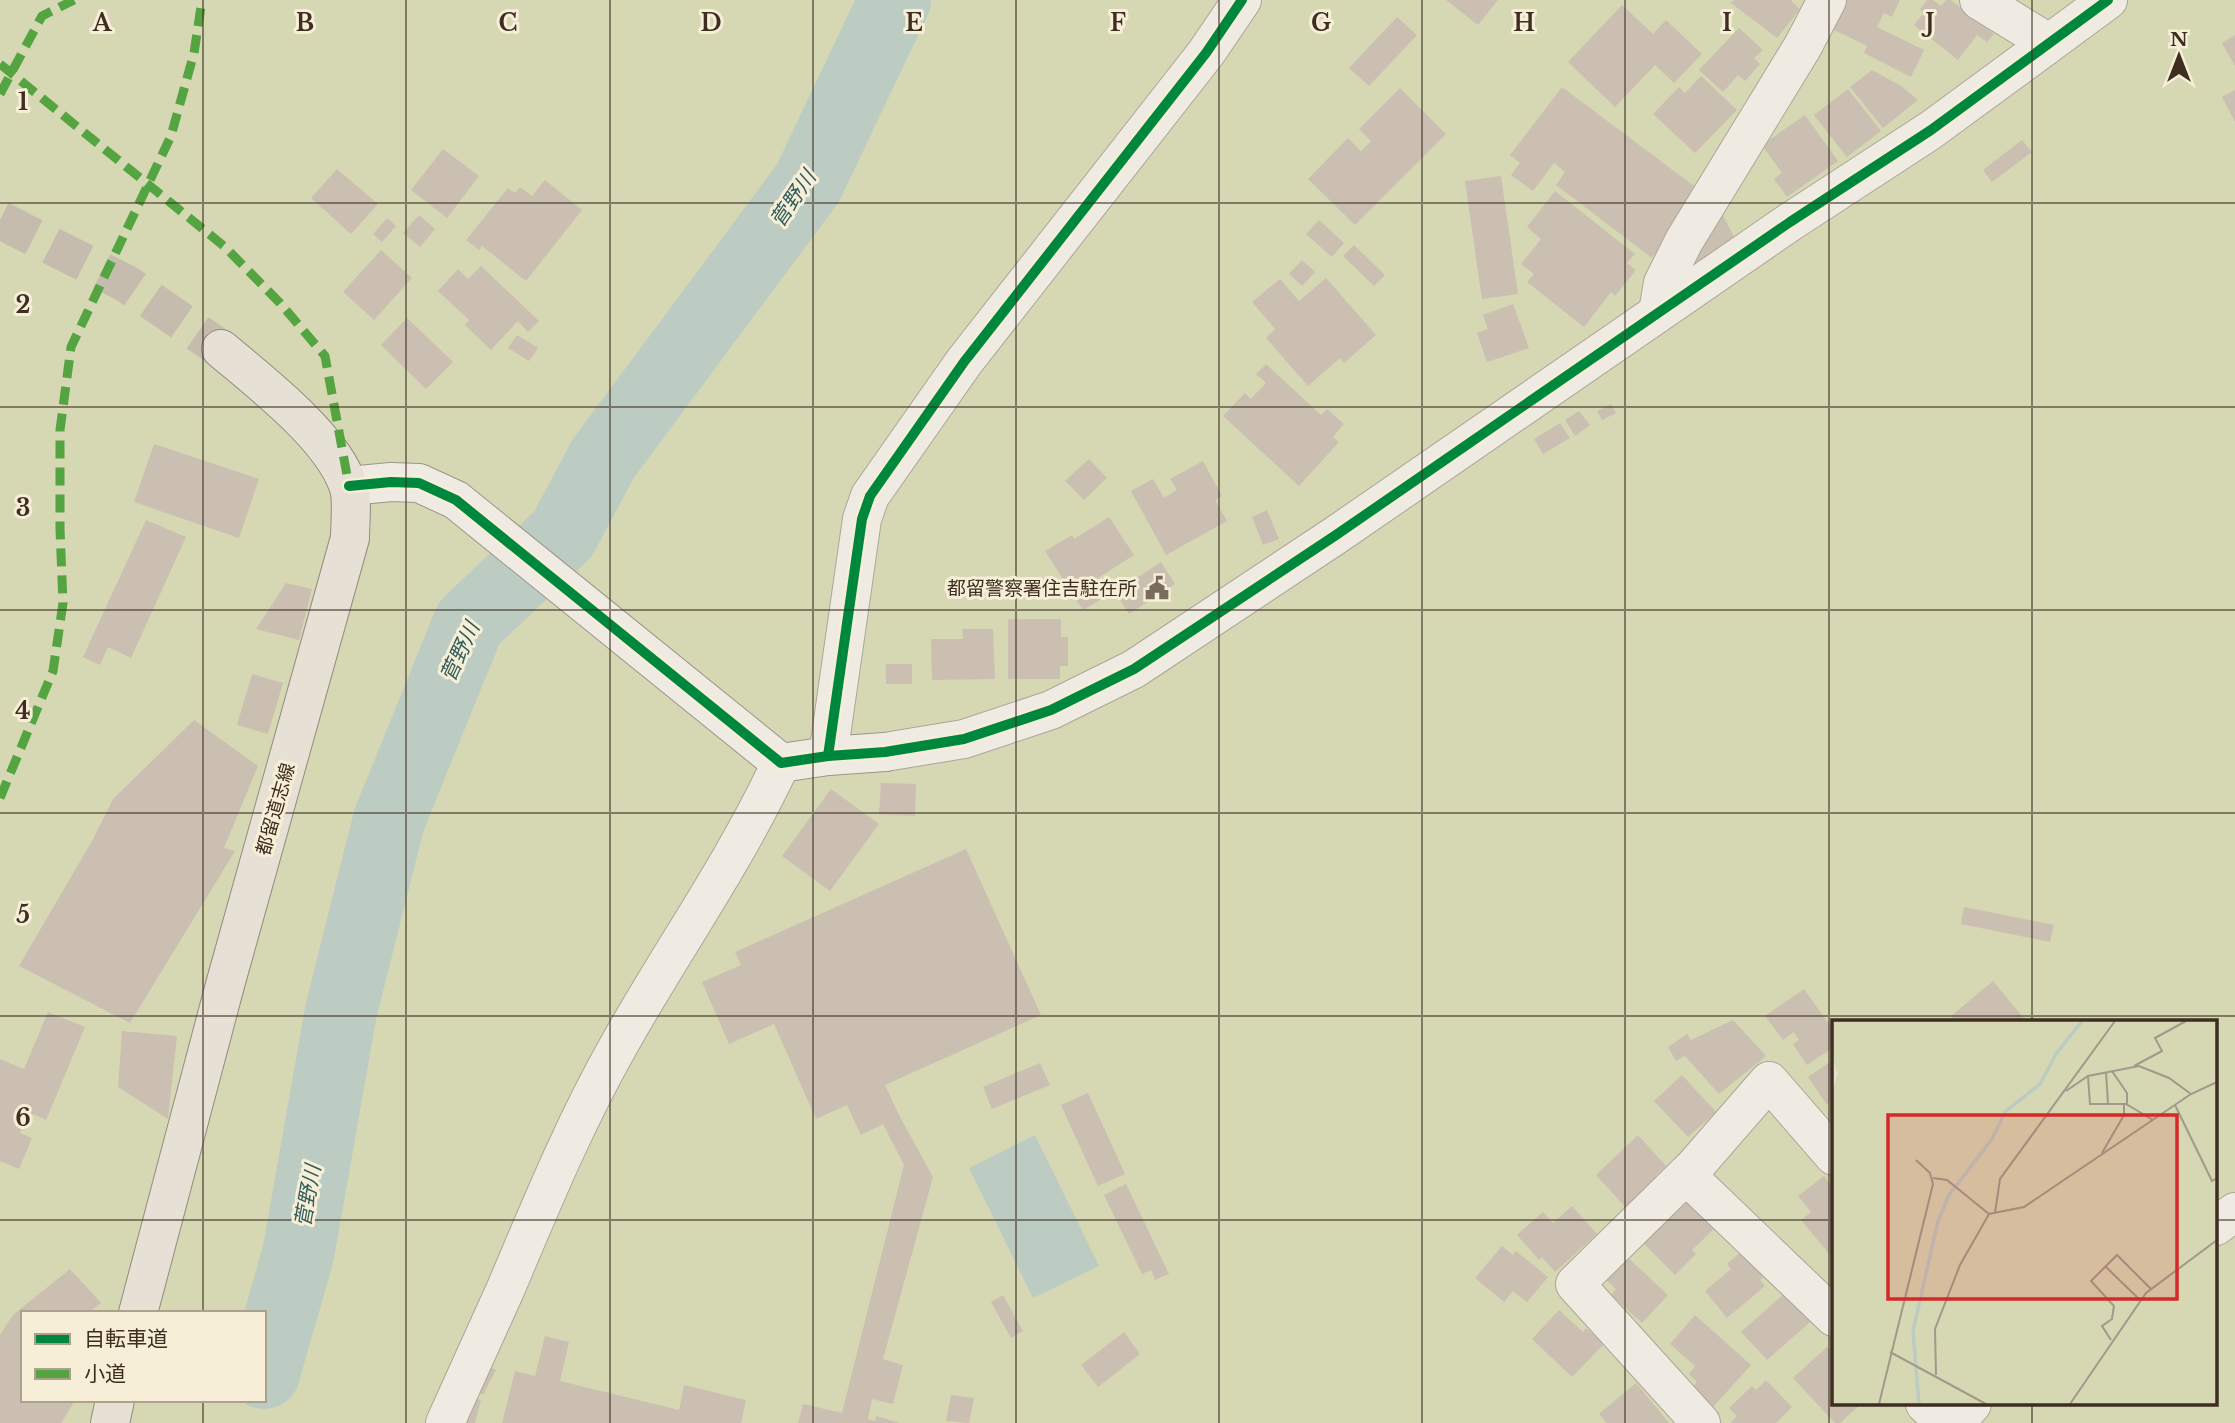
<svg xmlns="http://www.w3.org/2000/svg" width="2235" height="1423" font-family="'Libre Baskerville','Noto Sans JP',serif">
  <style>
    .green { fill: #d6d7b3; fill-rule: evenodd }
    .water { fill: #bcccc2 }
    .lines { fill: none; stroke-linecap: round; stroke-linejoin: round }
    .river { stroke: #bcccc2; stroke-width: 72 }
    .building { fill: #cbbfb2 }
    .primary-tunnel { stroke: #c5bcae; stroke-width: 38; stroke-dasharray: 38 19; stroke-linecap: butt }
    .street-casing { stroke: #ada599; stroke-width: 40 }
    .secondary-casing { stroke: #9c958a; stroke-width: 40 }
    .primary-casing { stroke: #928b80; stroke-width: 40 }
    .street { stroke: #efebe3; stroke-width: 38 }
    .secondary { stroke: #efebe3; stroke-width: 38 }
    .primary { stroke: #e6e1d4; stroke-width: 38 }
    .quiet { stroke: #54a441; stroke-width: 9; stroke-dasharray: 18 9; stroke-linecap: butt }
    .cycleway-casing { stroke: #f7eed8; stroke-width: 15 }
    .cycleway { stroke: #00873e; stroke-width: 10 }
    .grid { fill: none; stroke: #3d2e20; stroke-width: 2; stroke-opacity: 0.55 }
    .labels { text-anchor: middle; stroke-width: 6; stroke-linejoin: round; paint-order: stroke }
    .poi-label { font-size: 19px; fill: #3d2e20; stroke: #f7eed8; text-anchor: end }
    .street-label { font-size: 19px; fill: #3d2e20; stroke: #f7eed8 }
    .water-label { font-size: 21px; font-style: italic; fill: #2f5d5a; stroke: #f7eed8 }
    .inset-river { fill: none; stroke: #bcccc2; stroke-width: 3.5 }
    .inset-road { fill: none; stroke: #a3998a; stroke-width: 2 }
    .view { fill: #d62828; fill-opacity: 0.15; stroke: #d62828; stroke-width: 3.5 }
    .inset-edge { fill: none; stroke: #3d2e20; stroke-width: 3.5 }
    .grid-label { font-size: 23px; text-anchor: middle; font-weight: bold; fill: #3d2e20; stroke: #f7eed8; stroke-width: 6; stroke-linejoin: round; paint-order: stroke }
  </style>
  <rect width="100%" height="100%" fill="#e7e0d1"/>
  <path class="green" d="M0,0h2235v1423h-2235zM1834,1022h382v382h-382zM23,1313h241v87h-241z"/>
  <polygon class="water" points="1035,1135 1099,1266 1033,1298 969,1168"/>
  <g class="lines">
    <polyline class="river" points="264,1373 298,1255 341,1011 389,820 469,623 563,534 603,459 808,183 895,0"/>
  </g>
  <g class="building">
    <polygon points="1446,0 1498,0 1478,25"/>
    <polygon points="1734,0 1792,0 1791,1 1800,9 1777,38 1731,3"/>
    <polygon points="1839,0 1900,0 1892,17 1884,13 1877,27 1924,50 1911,77 1864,53 1867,46 1826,26"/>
    <polygon points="1927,0 1933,0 1941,6 1946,0 1951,0 1994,34 1987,42 1977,35 1958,60 1914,25 1924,13 1920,9"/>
    <polygon points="1622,5 1653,34 1666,20 1702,54 1674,83 1655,65 1615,107 1568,62"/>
    <polygon points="1397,17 1417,35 1369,86 1349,68"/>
    <polygon points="1739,28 1763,50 1754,58 1760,64 1745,81 1738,75 1723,92 1699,70"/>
    <polygon points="2235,35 2235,66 2222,43"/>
    <polygon points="1872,70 1901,86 1918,100 1883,128 1850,87"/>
    <polygon points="1701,76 1737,110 1695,153 1653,114 1679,87 1685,93"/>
    <polygon points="1562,87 1702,192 1652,258 1556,185 1565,172 1554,163 1533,191 1511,175 1520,163 1510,155"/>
    <polygon points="1400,88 1446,134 1355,225 1308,179 1348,138 1361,151 1371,141 1359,129"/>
    <polygon points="1848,89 1881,131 1847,157 1814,115"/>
    <polygon points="2235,90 2235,122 2222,97"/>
    <polygon points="1805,115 1838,161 1787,197 1774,179 1782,173 1762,145"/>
    <polygon points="2022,140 2032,152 1992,182 1983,170"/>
    <polygon points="443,149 479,176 447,218 411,190"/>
    <polygon points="337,169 378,204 351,234 311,198"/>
    <polygon points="1501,176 1518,294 1482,299 1465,181"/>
    <polygon points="545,180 582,210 526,281 482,246 479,250 466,240 508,188 515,193 520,187 532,196"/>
    <polygon points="1555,191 1635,254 1627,263 1636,270 1615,296 1611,292 1584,327 1527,282 1534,274 1521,264 1541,239 1527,227"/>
    <polygon points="1718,206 1737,242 1692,272 1684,260"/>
    <polygon points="419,215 435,229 420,247 403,233"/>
    <polygon points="387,218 396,226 382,242 373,234"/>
    <polygon points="1319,220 1344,243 1332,257 1306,234"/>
    <polygon points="1354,245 1385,275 1374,286 1343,256"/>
    <polygon points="381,250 412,278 374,320 343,292"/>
    <polygon points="1302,260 1315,272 1302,286 1289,274"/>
    <polygon points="481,266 539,321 528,332 518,321 491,350 465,325 469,320 438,291 458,269 468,279"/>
    <polygon points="1326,278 1376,335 1344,363 1340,358 1308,386 1266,338 1275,329 1252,302 1280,279 1299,301"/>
    <polygon points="1513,304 1529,348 1487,362 1477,333 1488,329 1483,315"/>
    <polygon points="407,318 453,362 426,389 381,345"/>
    <polygon points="517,335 538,348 529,361 508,348"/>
    <polygon points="1266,364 1321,415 1327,409 1344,424 1333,437 1339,442 1299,486 1223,416 1245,393 1251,399 1266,383 1256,374"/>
    <polygon points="1611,404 1616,413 1602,420 1597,411"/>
    <polygon points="1579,411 1590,425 1575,436 1565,420"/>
    <polygon points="1560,423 1570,438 1543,454 1534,439"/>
    <polygon points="154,444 259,479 239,538 134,502"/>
    <polygon points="1089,459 1107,478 1084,500 1065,481"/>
    <polygon points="1203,461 1222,496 1215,500 1227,521 1166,555 1131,491 1153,479 1164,498 1177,490 1170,479"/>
    <polygon points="1267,510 1279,539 1263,545 1252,517"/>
    <polygon points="1109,517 1134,555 1098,578 1108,595 1083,610 1045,551 1072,535 1074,539"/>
    <polygon points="146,520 186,537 131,658 108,647 100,665 83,657"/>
    <polygon points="1161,562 1175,584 1129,614 1115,592"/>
    <polygon points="286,583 312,589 299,640 256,629"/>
    <polygon points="1008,619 1061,619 1061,637 1068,637 1068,666 1060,666 1060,679 1008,679"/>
    <polygon points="962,629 993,629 995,679 932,680 931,639 963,639"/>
    <rect x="886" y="664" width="26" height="20"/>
    <polygon points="252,674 283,683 268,734 237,725"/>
    <polygon points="194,720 258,766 224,848 235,851 130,1023 19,966 92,841 113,799"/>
    <polygon points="881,783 916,784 915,816 879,814"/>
    <polygon points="831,789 879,824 830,891 782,856"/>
    <polygon points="966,849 1041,1015 885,1085 900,1117 933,1177 883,1359 903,1365 893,1404 872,1399 868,1419 875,1421 876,1416 900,1423 798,1423 803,1404 842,1413 904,1165 883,1124 861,1135 847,1105 816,1119 774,1024 729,1044 702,982 741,965 735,952"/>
    <polygon points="1964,907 2054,925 2050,942 1961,924"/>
    <polygon points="1993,981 2027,1022 1956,1022 1951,1016"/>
    <polygon points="1804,989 1834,1031 1834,1047 1807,1065 1793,1044 1799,1040 1794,1032 1783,1040 1765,1016"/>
    <polygon points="48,1012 85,1027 46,1120 28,1112 20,1133 32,1138 19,1169 0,1161 0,1059 24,1069"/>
    <polygon points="1733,1020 1766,1056 1719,1094 1685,1056 1676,1061 1668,1047 1687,1034 1691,1040"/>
    <polygon points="122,1031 177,1036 168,1119 118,1087"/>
    <polygon points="1834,1059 1834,1100 1827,1105 1808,1077"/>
    <polygon points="1040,1063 1050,1085 992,1109 983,1087"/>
    <polygon points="1682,1075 1716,1112 1688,1137 1654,1101"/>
    <polygon points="1088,1093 1125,1174 1098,1186 1061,1105"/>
    <polygon points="1638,1135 1666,1166 1655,1176 1659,1182 1629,1211 1596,1175"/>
    <polygon points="1824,1176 1834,1189 1834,1254 1831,1256 1801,1220 1811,1212 1798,1196"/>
    <polygon points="1126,1184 1169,1274 1155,1280 1151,1270 1142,1274 1104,1195"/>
    <polygon points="1686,1196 1716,1227 1692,1250 1696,1254 1675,1275 1641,1241"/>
    <polygon points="1572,1206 1597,1234 1555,1272 1542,1257 1539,1260 1517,1235 1543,1212 1553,1223"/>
    <polygon points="1502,1246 1513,1255 1516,1251 1548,1277 1527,1302 1513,1291 1504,1302 1475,1278"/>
    <polygon points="1743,1250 1765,1276 1760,1280 1765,1286 1727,1318 1705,1291 1731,1269 1727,1264"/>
    <polygon points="1626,1256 1668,1295 1642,1323 1611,1295 1616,1289 1605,1279"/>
    <polygon points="70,1269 101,1303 88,1313 23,1313 23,1400 75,1400 61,1423 0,1423 0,1335 13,1315"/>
    <polygon points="1785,1293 1811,1321 1767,1360 1741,1332"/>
    <polygon points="1003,1295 1023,1331 1011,1338 991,1302"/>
    <polygon points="1559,1310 1583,1332 1586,1328 1604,1344 1572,1377 1532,1339"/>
    <polygon points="1695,1315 1751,1365 1713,1407 1692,1388 1697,1382 1689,1374 1695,1366 1670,1344"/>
    <polygon points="1124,1332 1140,1354 1098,1387 1081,1365"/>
    <polygon points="545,1336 569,1342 560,1381 679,1410 684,1385 746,1400 741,1423 502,1423 515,1371 535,1376"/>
    <polygon points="1827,1347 1834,1355 1834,1404 1861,1404 1840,1423 1835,1423 1793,1378"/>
    <polygon points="486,1365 496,1370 483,1395 473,1390"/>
    <polygon points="1766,1380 1792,1407 1776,1423 1733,1423 1731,1422 1737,1416 1729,1408 1752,1386 1756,1390"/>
    <polygon points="1636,1383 1669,1423 1607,1423 1599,1414"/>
    <polygon points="951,1395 974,1398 969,1423 946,1421"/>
    <polygon points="471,1397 481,1400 475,1423 463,1423"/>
  </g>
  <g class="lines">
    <polyline class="primary-tunnel" points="0,220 127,284 221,349"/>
    <g class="street-casing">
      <g id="street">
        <polyline points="1979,0 2047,42"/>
        <polyline points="1658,312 1663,283 1684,241 1803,46 1827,0"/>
        <polyline points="885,752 964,739 1051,710 1134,669 1336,535 1790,222 1931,130 2108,0"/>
        <polyline points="828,756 862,519 870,496 964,362 1206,53 1242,0"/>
        <polyline points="1686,1175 1834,1317"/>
        <polyline points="2216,1226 2235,1212"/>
        <polyline points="1925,1404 1945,1423"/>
        <path d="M445,1423c20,-45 41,-90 61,-135 35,-83 69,-166 114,-245 53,-94 115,-181 161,-280"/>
        <polyline points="1701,1423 1575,1284 1695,1166 1769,1081 1834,1156"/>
        <polyline points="1955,1423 1972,1404"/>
      </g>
    </g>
    <g class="secondary-casing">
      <polyline id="secondary" points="349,486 391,482 419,483 456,500 781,763 828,756 885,752"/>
    </g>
    <g class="primary-casing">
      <g id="primary">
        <path d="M138,1313l87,-328 125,-447c0,-14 3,-41 -2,-53 -17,-49 -88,-103 -127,-136"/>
        <polyline points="110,1423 115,1400"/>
      </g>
    </g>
    <use href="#street" class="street"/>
    <use href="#secondary" class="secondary"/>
    <use href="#primary" class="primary"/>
    <g class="quiet">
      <polyline points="0,64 225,247 280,303 325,356 349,486"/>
      <polyline points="0,94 42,16 74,0"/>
      <polyline points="0,798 53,671 63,603 60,529 60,430 71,347 171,136 194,53 202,0"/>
    </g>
    <g class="cycleway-casing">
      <g id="cycleway">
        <polyline points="349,486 391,482 419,483 456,500 781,763 828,756 885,752 964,739 1051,710 1134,669 1336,535 1790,222 1931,130 2108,0"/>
        <polyline points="828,756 862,519 870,496 964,362 1206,53 1242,0"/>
      </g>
    </g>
    <use href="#cycleway" class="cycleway"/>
  </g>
  <path class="grid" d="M203,0v1313M406,0v1423M610,0v1423M813,0v1423M1016,0v1423M1219,0v1423M1422,0v1423M1625,0v1423M1829,0v1423M2032,0v1022M0,203h2235M0,407h2235M0,610h2235M0,813h2235M0,1016h2235M0,1220h1834M2216,1220h19M203,1400v23M2032,1404v19"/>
  <defs>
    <g id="civic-bare" transform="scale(1.89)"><path d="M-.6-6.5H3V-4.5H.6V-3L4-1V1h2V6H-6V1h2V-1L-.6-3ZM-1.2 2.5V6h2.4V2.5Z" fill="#786c5e" stroke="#f7eed8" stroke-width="2.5" paint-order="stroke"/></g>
  </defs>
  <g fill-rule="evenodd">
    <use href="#civic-bare" x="1157" y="588"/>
  </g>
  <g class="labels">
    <g class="poi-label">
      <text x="1137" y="595">都留警察署住吉駐在所</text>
    </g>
    <g class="street-label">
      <text transform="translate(275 809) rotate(-74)" y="7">都留道志線</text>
    </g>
    <g class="water-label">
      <text transform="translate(793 199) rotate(-56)" y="7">菅野川</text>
      <text transform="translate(460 652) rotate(-65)" y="7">菅野川</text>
      <text transform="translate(308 1196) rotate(-80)" y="7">菅野川</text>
    </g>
  </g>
  <g transform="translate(1832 1020)">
    <rect width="385" height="385" fill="#e7e0d1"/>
    <path d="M0,1h385v383h-385v-312l6,-18 -6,-16z" fill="#d6d7b3"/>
    <path class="inset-river" d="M87,384l-6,-73 25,-110 11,-26 43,-56 13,-27 35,-28 16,-30 26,-33"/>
    <path class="inset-road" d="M302,46l28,-15 -7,-13 31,-17M280,51l15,22v12M274,52l2,32M256,56l2,28h36l27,16M234,71l22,-15 51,-10 30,12 22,16M343,85l37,76 5,-3M270,133l22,-38v-11M101,158l14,2 42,34 35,-7 167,-113 26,-12M163,193l5,-34 115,-158M274,247l34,33M279,320l-9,-14 10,-7 2,-13 -23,-25 26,-26 34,34M58,332l96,52M104,355l-1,-46 25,-64 29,-51M47,384l54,-220 -3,-11 -14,-13M238,384l76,-111 71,-53"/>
    <path class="view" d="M56,95h289v184h-289z"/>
    <rect width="385" height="385" class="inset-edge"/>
  </g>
  <g class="grid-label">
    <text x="102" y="31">A</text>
    <text x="305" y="31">B</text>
    <text x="508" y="31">C</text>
    <text x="711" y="31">D</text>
    <text x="914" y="31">E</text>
    <text x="1118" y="31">F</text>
    <text x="1321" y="31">G</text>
    <text x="1524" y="31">H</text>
    <text x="1727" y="31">I</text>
    <text x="1930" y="31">J</text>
    <text x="23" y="110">1</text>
    <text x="23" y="313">2</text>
    <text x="23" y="516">3</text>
    <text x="23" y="719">4</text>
    <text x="23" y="923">5</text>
    <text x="23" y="1126">6</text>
  </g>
  <rect x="21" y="1311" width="245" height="91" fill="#f7eed8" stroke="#ada18e" stroke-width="2"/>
  <rect x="35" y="1334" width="35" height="10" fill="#00873e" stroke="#ada18e" stroke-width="2"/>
  <text x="84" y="1346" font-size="21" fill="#3d2e20">自転車道</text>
  <rect x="35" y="1369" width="35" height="10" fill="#54a441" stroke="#ada18e" stroke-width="2"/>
  <text x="84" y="1381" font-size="21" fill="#3d2e20">小道</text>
  <g transform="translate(2179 56)" stroke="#f7eed8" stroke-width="5" paint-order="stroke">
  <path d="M0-5L12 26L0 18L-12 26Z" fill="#3d2e20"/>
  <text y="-10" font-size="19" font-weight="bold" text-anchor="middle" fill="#3d2e20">N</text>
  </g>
</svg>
